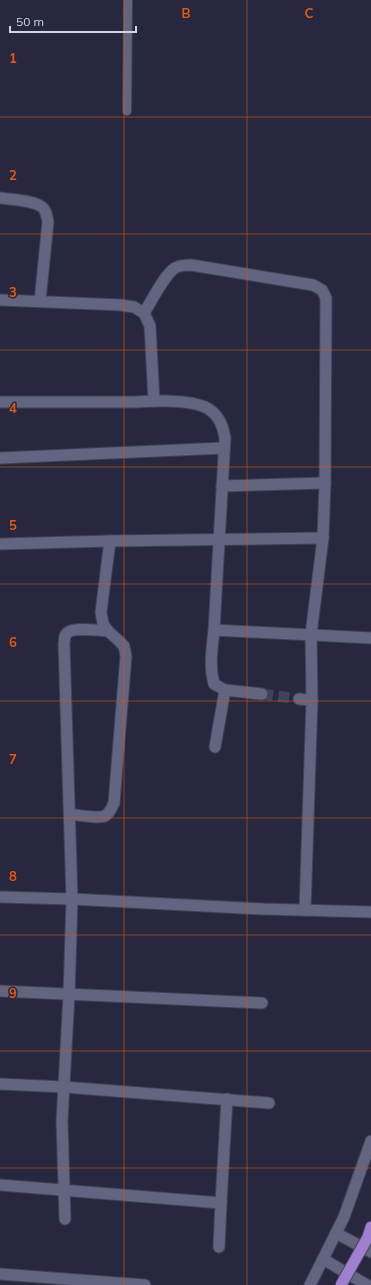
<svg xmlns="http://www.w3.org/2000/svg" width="371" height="1285" font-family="Mulish,sans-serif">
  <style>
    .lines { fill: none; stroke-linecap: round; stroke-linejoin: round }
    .minor-tunnel { stroke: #414259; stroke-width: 11; stroke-dasharray: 11 5.5; stroke-linecap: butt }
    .service-casing { stroke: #434357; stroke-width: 10 }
    .minor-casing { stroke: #434357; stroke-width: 13 }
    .tertiary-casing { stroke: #434357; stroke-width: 13 }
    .trunk-casing { stroke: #434357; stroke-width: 13 }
    .service { stroke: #626480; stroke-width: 8 }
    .minor { stroke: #626480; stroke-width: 11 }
    .tertiary { stroke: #626480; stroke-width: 11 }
    .trunk { stroke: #a07fce; stroke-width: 11 }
    .trunk-bridge-casing { stroke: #434357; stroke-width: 13; stroke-linecap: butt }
    .trunk-bridge { stroke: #a07fce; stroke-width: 11 }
    .grid { fill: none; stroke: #e8590c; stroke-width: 1; stroke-opacity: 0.55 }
    .grid-label { font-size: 13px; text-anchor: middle; font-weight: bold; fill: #e8590c; stroke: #272840; stroke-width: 3; stroke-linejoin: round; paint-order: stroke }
  </style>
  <rect width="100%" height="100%" fill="#272840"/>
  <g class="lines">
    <polyline class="minor-tunnel" points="262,694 299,699"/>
    <g class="service-casing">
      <polyline id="service" points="127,111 128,0"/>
    </g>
    <g class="minor-casing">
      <g id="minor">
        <path d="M0,198c12,2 33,2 42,9 4,3 5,9 6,15l-8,79"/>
        <polyline points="0,300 121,305 134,307 144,313 150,326 154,401"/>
        <path d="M144,313c7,-11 21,-39 31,-45 5,-3 11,-3 16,-3l122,20 9,5 4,8 -1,185 -2,55 -12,96 1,66 -7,210"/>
        <path d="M0,402c45,0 90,0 135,0 19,-1 53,-3 70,5 13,6 18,18 20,31l-11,192c-2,19 -5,36 0,54l11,6 37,4"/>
        <polyline points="0,458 224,448"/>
        <polyline points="222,486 325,483"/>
        <polyline points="0,544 110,541 323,538"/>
        <polyline points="214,630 371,638"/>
        <polyline points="299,699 312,700"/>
        <polyline points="215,747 225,690"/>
        <path d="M70,814c8,1 27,5 35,2 5,-3 7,-9 9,-13l12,-147 -2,-10 -7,-7 -9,-8 -5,-7 -2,-12 9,-71"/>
        <polyline points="0,897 72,899 263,909 371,912"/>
        <polyline points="0,991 262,1003"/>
        <polyline points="0,1084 64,1087 269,1103"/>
        <polyline points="0,1185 221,1203"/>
        <path d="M65,1219l-3,-98 7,-126 3,-96 -8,-256c1,-2 0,-4 1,-7 4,-11 33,-5 43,-5"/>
        <polyline points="219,1247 221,1203 227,1099"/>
        <polyline points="0,1274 145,1285"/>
      </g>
    </g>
    <g class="tertiary-casing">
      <g id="tertiary">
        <polyline points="336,1233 371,1252"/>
        <polyline points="323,1259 367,1285"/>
        <polyline points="310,1285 344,1217 371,1141"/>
      </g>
    </g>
    <g class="trunk-casing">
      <polyline id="trunk" points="368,1237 371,1227"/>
    </g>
    <use href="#service" class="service"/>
    <use href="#minor" class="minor"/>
    <use href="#tertiary" class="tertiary"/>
    <use href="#trunk" class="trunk"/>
    <g class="trunk-bridge-casing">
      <polyline id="trunk-bridge" points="341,1285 368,1237"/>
    </g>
    <use href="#trunk-bridge" class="trunk-bridge"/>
  </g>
  <path class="grid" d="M124,0v1285M247,0v1285M0,117h371M0,234h371M0,350h371M0,467h371M0,584h371M0,701h371M0,818h371M0,935h371M0,1051h371M0,1168h371"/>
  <g class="grid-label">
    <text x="186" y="18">B</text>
    <text x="309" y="18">C</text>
    <text x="13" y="63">1</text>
    <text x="13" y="180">2</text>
    <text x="13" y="297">3</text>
    <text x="13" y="413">4</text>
    <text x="13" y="530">5</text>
    <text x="13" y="647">6</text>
    <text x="13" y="764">7</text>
    <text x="13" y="881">8</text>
    <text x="13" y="998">9</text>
  </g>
  <path d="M10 26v6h126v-6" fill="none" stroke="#d3d4e4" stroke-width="2"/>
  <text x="16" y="26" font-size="12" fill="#d3d4e4" stroke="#272840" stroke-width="3" paint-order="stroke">50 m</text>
</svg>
